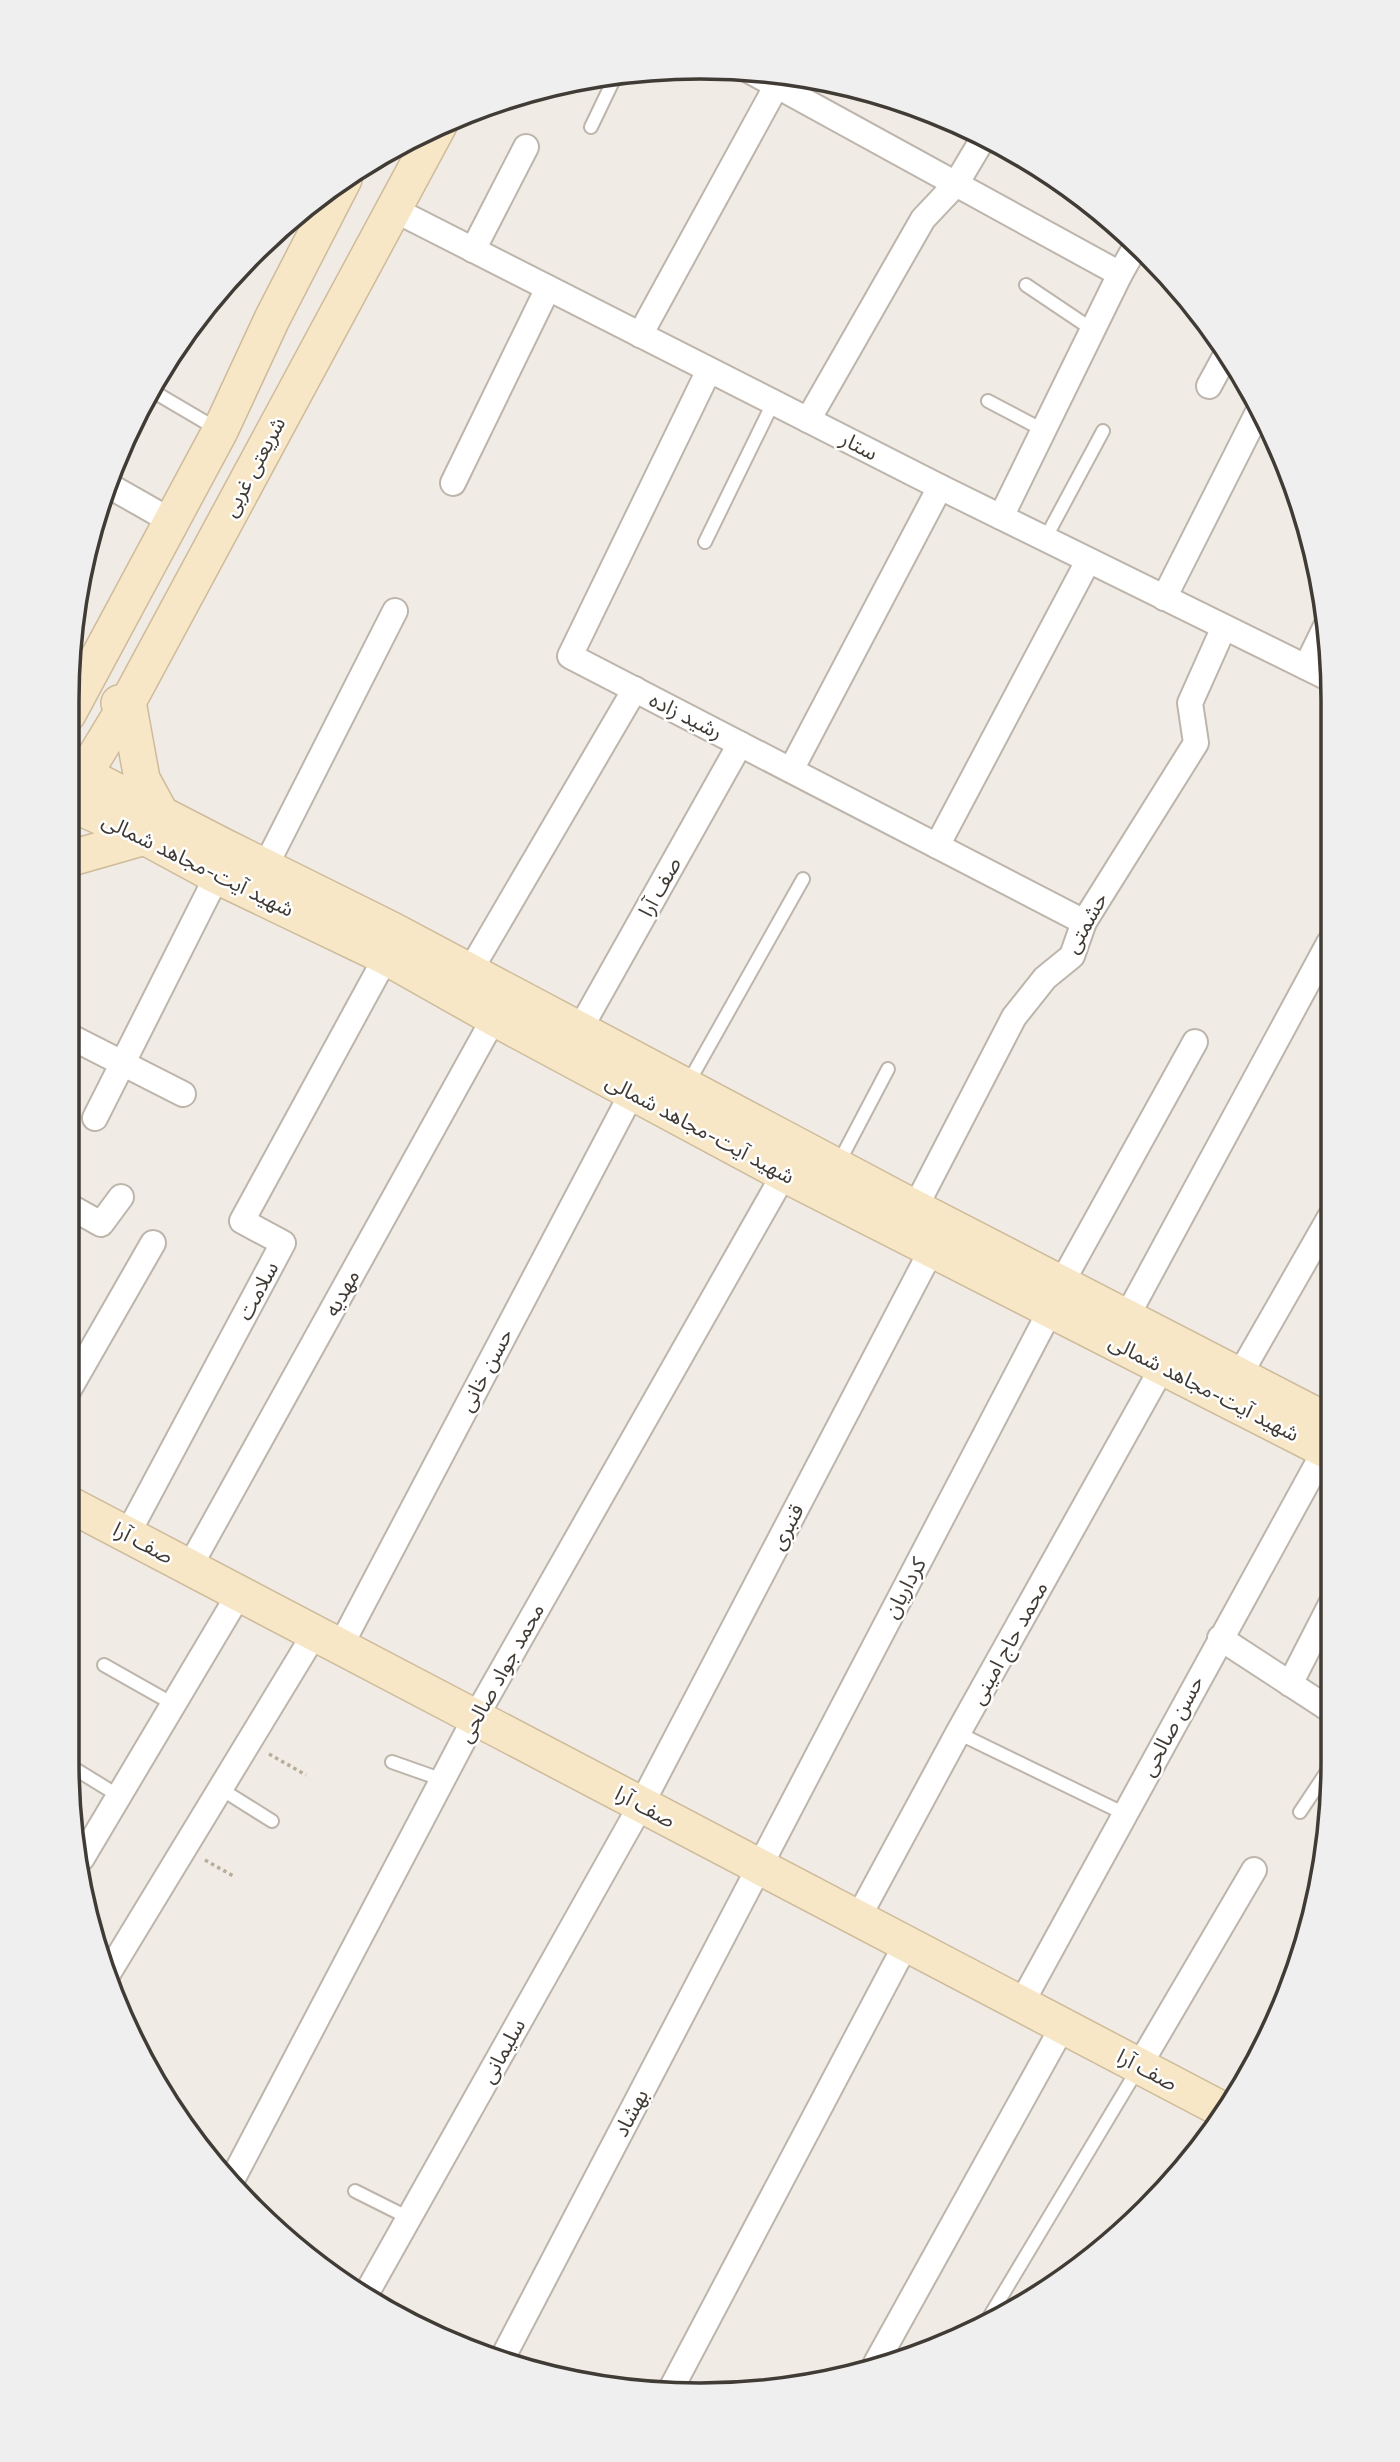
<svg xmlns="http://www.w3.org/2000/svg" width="1400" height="2462" font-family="'Space Grotesk','Noto Sans Arabic',sans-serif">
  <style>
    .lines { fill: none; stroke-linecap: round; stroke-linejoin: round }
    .lane-casing { stroke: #bdb5ab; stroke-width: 16 }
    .street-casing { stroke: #bdb5ab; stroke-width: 28 }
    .secondary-casing { stroke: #cebb9b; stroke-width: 38 }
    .path { stroke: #baac9b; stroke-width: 3.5; stroke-dasharray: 3.5 3.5; stroke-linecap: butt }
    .lane { stroke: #fff; stroke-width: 12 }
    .street { stroke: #fff; stroke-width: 24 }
    .secondary { stroke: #f8e7c6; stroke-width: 35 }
    .labels { text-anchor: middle; stroke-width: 5; stroke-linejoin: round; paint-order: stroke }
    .street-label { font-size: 21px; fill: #413b35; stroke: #fff }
    .rim { fill: none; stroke: #413b35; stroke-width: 3.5 }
  </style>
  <rect width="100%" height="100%" fill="#f0ebe4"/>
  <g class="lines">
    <g class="lane-casing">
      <g id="lane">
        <polyline points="591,127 616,75"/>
        <polyline points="1026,285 1093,330"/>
        <polyline points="149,389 217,429"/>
        <polyline points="988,401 1043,430"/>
        <polyline points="1045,539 1103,431"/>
        <polyline points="705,542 773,403"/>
        <polyline points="687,1085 803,879"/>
        <polyline points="837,1166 888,1069"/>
        <polyline points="104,1665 173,1704"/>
        <polyline points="958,1733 1125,1814"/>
        <polyline points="392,1762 443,1780"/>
        <polyline points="67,1764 119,1796"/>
        <polyline points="221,1789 272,1821"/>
        <polyline points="1300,1812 1332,1764"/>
        <polyline points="355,2191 409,2218"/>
        <polyline points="988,2319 1139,2067"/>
        <polyline points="884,2349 899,2357"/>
      </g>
    </g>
    <g class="street-casing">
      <g id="street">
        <polyline points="750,71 1120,274"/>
        <polyline points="393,209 940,487 1328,678"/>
        <polyline points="473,250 526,147"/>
        <polyline points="640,335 784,72"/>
        <polyline points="709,370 570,656 1084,922"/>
        <polyline points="1209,386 1228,351"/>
        <polyline points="808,420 923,219 956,184 984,137"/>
        <polyline points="453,483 548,288"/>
        <polyline points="106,484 171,521"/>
        <polyline points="1001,517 1120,274 1137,244"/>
        <polyline points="1164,598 1258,412"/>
        <polyline points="1306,667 1328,622"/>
        <polyline points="791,770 940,487"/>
        <polyline points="937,846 1088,561"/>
        <polyline points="265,867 395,611"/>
        <polyline points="470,971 635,689"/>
        <polyline points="580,1029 740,744"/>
        <polyline points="67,1035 183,1094"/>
        <polyline points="95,1118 217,876"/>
        <polyline points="67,1205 101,1224 121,1197"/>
        <polyline points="915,1208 1014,1017 1045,978 1072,956 1084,922 1196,743 1190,703 1224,627"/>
        <polyline points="1061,1284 1195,1042"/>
        <polyline points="1126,1318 1329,943"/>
        <polyline points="1239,1376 1330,1217"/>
        <polyline points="67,1393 153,1243"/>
        <polyline points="127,1535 283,1243 242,1221 386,957"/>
        <polyline points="189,1568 494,1018"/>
        <polyline points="1220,1638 1332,1711"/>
        <polyline points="340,1647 632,1093"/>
        <polyline points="1290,1684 1331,1604"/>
        <polyline points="82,1858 239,1594"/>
        <polyline points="858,1918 958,1733 1162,1368"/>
        <polyline points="106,1977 315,1633"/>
        <polyline points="1021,2004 1325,1450"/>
        <polyline points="1139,2066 1254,1870"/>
        <polyline points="232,2180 475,1718 784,1174"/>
        <polyline points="365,2296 641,1805 932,1249"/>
        <polyline points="502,2359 1051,1309"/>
        <polyline points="876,2363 1063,2026"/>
        <polyline points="672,2387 906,1944"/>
      </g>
    </g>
    <g class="secondary-casing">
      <g id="secondary">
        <polyline points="119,703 128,702 142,779 161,814"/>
        <polyline points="68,714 220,431 272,319 344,179"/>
        <polyline points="68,766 223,846 392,930 915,1208 1331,1423"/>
        <polyline points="75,793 85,773 128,702 439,125"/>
        <polyline points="68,802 145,837 217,876 386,957 494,1018 784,1174 1331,1453"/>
        <polyline points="68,859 145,837"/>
        <polyline points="67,1503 1223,2110"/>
      </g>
    </g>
    <g class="path">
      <polyline points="269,1754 306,1775"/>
      <polyline points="205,1860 235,1877"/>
    </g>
    <use href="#lane" class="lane"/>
    <use href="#street" class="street"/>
    <use href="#secondary" class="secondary"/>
  </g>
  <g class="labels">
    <g class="street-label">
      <text transform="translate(859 446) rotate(27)" y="7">ستار</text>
      <text transform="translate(254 467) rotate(-62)" y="7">شریعتی غربی</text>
      <text transform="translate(686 716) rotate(27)" y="7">رشید زاده</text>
      <text transform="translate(198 865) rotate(26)" y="7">شهید آیت-مجاهد شمالی</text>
      <text transform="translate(660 887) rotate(-61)" y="7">صف آرا</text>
      <text transform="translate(1086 923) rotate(-61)" y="7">حشمتی</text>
      <text transform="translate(700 1129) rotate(28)" y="7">شهید آیت-مجاهد شمالی</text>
      <text transform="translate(258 1291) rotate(-62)" y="7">سلامت</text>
      <text transform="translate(342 1293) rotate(-61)" y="7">مهدیه</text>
      <text transform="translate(486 1370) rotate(-62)" y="7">حسن خانی</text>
      <text transform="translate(1204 1388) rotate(27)" y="7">شهید آیت-مجاهد شمالی</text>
      <text transform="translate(787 1527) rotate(-62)" y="7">قنبری</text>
      <text transform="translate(143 1543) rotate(28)" y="7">صف آرا</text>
      <text transform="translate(905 1588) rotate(-62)" y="7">کرداریان</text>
      <text transform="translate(1009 1643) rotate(-61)" y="7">محمد حاج امینی</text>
      <text transform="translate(501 1673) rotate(-61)" y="7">محمد جواد صالحی</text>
      <text transform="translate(1172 1726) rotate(-62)" y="7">حسن صالحی</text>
      <text transform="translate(645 1807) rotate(28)" y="7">صف آرا</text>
      <text transform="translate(503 2051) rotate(-61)" y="7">سلیمانی</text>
      <text transform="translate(1147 2070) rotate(28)" y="7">صف آرا</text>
      <text transform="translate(631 2113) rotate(-62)" y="7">بهشاد</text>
    </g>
  </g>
  <path d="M0 0H1400V2462H0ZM700 79H700A621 621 0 0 1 1321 700V1762A621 621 0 0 1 700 2383H700A621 621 0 0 1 79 1762V700A621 621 0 0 1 700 79Z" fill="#f0efef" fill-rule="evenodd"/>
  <path class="rim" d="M700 79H700A621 621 0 0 1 1321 700V1762A621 621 0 0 1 700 2383H700A621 621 0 0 1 79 1762V700A621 621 0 0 1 700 79Z"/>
</svg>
